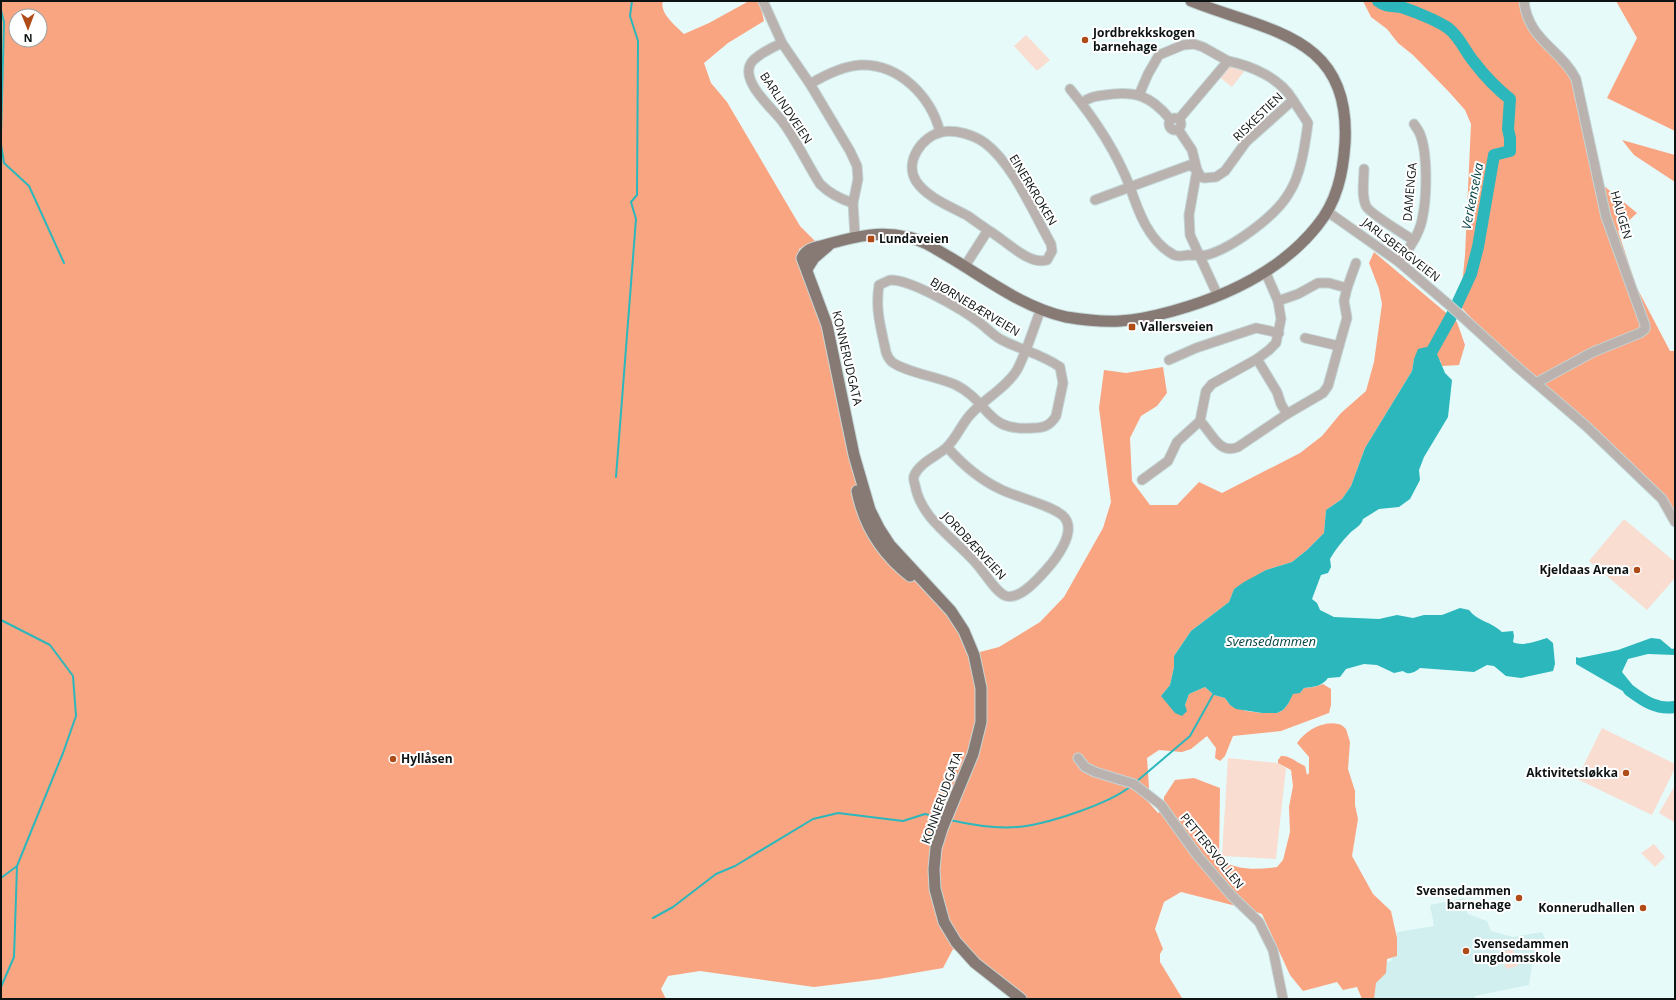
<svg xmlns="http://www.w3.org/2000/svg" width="1676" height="1000" font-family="'Open Sans',sans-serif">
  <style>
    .built { fill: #d2eff0 }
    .green { fill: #f9ddd1 }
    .forest { fill: #faa581; fill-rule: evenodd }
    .water { fill: #2bb7bb }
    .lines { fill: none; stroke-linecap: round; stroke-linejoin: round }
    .stream { stroke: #2bb7bb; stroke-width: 2 }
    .river { stroke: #2bb7bb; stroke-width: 12 }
    .minor-casing { stroke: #c4d5d5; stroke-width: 11 }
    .major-casing { stroke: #c4d5d5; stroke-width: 13 }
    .minor { stroke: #b9b2af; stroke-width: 9 }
    .major { stroke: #877a75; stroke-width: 11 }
    .poi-dot { fill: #af4b17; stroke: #fff; stroke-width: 1.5 }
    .labels { text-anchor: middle; stroke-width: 4; stroke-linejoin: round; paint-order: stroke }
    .poi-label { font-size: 12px; font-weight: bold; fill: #0d1313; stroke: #fff; text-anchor: start }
    .street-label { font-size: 12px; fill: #0d1313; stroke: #fff }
    .water-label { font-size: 13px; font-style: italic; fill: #074446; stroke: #fff }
  </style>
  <rect width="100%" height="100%" fill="#e7fafa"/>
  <polygon class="built" points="1464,898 1468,914 1487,921 1491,931 1513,937 1542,932 1546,941 1533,959 1529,985 1475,996 1475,999 1368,999 1363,968 1391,961 1397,932 1434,926 1430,905"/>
  <g class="green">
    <polygon points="1026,35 1050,60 1037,71 1014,46"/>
    <polygon points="1231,64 1246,69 1232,87 1218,76"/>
    <polygon points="1624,519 1675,562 1675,578 1647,610 1589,561"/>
    <polygon points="1602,728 1675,764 1675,768 1652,815 1577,779"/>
    <polygon points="1228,758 1278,763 1286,768 1276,859 1222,856"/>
    <polygon points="1674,787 1675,820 1674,822 1659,813"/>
    <polygon points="1654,844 1665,857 1655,867 1641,853"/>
    <polygon points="1513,949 1518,966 1506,969 1501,952"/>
  </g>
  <g class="forest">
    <path d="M1,1h662c-4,12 13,25 21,33l25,-11 40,-22h9l3,7 3,13 -36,22 -24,20 7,20 16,19 73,124 15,15 -16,8 22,56 45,207 66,79 44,62 23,-6 41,-25 24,-25 39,-69 8,-26 -12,-94 5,-38 22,3 37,-6 4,26 -10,13 -16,10 -11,22 2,43 18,24h27l22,-23 23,11 78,-40 22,-17 19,-23 25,-22 8,-29 8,-58 -3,-15 -10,-26 5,-11 83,70 8,23 -6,20 -17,1 -2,-6 -26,-1 -2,12 -47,77 -14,38 -9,13 -16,11 -2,23 -17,17 -15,12 -26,8 -32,19 -5,13 -38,29 -17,25v11l-4,18 -9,11 24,9 4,-11 16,-7 9,8 11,3 5,7 16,6 16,2h15l6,-3 5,-6 5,-11h7l4,-5 10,-1 9,-3 8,5v16l-2,8 -48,18 -48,5 -8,20 -5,5 -5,-3 1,-10 -9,-12 -16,13 -9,3 -23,-2 -12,8 2,30 -6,8 15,17 5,-2 1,-14 11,-17 19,-2 26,10 -1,72c19,10 37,10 58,7l6,-7 7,-28 -1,-25 4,-21 -2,-16 -13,-7v-3l3,-4c9,-1 16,7 24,10l2,9 2,-2v-16l-12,-14c8,-12 26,-23 41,-19 3,0 6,3 8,5l4,13 -2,27 7,22v14l3,14 -6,37 21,38 18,17 6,27v18l-10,3 -1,14 -10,10 -2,16h-12l-5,-12 -14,3 -6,-8 -34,9 -13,-16 -28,-61 -18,-6 -63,-16 -17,10 -9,27 8,20 -3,5v8l22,36 -2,1h-153l-74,-50 -10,19 -64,11 -65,8 -114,-16 -32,5 -7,13 5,10h-665zM16,16h24v24h-24z"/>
    <polygon points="1363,1 1528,1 1540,42 1573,75 1598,181 1637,213 1618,231 1637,288 1670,351 1675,351 1675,514 1515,365 1460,306 1465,255 1471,124 1465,110 1450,93 1413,55 1398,43 1387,29 1371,17"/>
    <polygon points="1616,1 1675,1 1675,131 1607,98 1637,38"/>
    <polygon points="1622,140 1675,155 1675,182 1634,155"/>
  </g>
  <g class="water">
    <path d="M1426,347l11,7 8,19 7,7 -4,37 -24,40 -5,13 1,10 -10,19 -11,8 -20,2 -16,10c-2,7 -8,9 -13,14 -8,8 -15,17 -20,26l1,8 -3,6 -7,2 -9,24 5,4 3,7 14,7 45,2 18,-4 16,3 11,-3h18l18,-7 9,2c8,11 23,12 33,22l11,-1 1,5 -1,6c10,5 23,-1 34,-4l6,5 2,21 -2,7 -32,7 -15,-2 -12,-10 -7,-1 -13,7 -54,-4c-5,4 -11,8 -17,3l-9,2 -17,-8 -13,-1 -18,5 -6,8 -12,1c-6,8 -14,9 -24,10l-4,5 -7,1 -5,10 -5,6 -6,3h-15l-26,-4 -6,-4 -5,-7 -11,-3 -9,-8 -16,7 -4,11 2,6 -5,5 -7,-3 -14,-17 9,-11 4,-18v-11l17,-25 38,-29 5,-13 10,-7 22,-12 26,-8 15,-12 17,-17 2,-23 16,-11 9,-13 14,-38 47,-77 2,-12 4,-10z"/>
    <polygon points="1651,638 1660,639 1672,649 1675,648 1675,655 1648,654 1628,659 1622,672 1643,698 1640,701 1576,664 1576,657 1579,658 1618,650"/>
  </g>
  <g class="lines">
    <g class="stream">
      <polyline points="1,10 4,22 1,135"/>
      <polyline points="1,144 4,163 29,186 64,263"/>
      <polyline points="616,477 636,219 631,202 637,195 638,41 630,16 632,1"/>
      <polyline points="1,620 50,645 73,676 76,716 63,753 17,866 14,957 1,987"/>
      <polyline points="1136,782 1190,736 1214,693"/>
      <path d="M950,820c22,5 44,9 67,7 28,-2 92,-23 114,-41"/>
      <polyline points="1,878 17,866"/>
      <polyline points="653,918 673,907 716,874 735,866 813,819 838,813 903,821 925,814 942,818"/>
    </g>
    <g class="river">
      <path d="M1378,1c9,7 16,4 26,7 12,4 34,13 44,20 12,9 16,22 26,34 10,13 22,26 36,37l-2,30 2,9v13l-16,4 -16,92 -7,27 -19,41 -20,36"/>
      <path d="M1629,690c15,11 27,20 46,17"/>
    </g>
    <g class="minor-casing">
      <g id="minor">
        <polyline points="763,1 782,43 810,84 850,151 857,166 858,179 853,203 855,237"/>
        <path d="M1524,1c4,39 37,48 52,78l30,138 39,108v4l-5,4 -47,19 -57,31"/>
        <path d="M782,43c-9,4 -29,14 -32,22 -8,18 23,44 32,56 15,20 25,43 38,63 10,10 20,15 33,19"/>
        <path d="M810,84c15,-9 33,-18 51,-19 39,-1 70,32 79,67"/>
        <path d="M1070,89c24,29 46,62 60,98l60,-22 7,5 4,7 3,1 12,-1 9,-6 21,-29 47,-42c-13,-22 -41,-34 -65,-39"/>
        <polyline points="1139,95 1148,74 1159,55 1183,45 1194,44 1203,47 1228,61 1179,119"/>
        <path d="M1082,103c7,-6 14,-7 23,-8 30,-5 46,1 65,24"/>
        <circle cx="1175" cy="124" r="6"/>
        <polyline points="1178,129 1192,150 1197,170 1189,215 1190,235 1218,296"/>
        <path d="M1364,169c0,11 -3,26 2,37 3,7 38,28 47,34"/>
        <path d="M1095,200l35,-13c8,24 19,55 44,68 5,2 9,1 14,0 7,0 13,1 19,0 25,-7 69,-39 82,-62 12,-18 16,-48 19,-70l-15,-23"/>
        <polyline points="1328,212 1399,262 1448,304 1515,365 1586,426 1662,499 1675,522"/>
        <path d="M1399,262c9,-12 20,-27 23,-42 5,-22 6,-66 -2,-86 -1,-3 -4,-7 -6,-10"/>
        <path d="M965,266l23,-36c16,9 41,36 59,30l5,-9 -1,-7c-17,-30 -38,-80 -66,-101 -11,-8 -30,-14 -43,-11 -20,4 -38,30 -26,49 11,17 36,26 52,35 7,5 14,10 20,14"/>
        <path d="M890,280c20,-1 74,30 90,43 8,6 14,13 22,17 19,10 40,14 58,27l3,16 -7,33c-6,10 -13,12 -23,12 -48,4 -43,-26 -77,-43 -17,-8 -51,-13 -64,-23 -3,-3 -5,-6 -6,-10 -5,-24 -11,-42 -7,-67z"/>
        <polyline points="1347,288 1356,263"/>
        <polyline points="1278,301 1298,294 1318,283 1329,283 1347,288 1344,301 1347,318 1339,346 1305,338"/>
        <polyline points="1257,359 1277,392 1281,404 1287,414 1323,393 1328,386 1339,346"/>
        <polyline points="1169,360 1196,348 1256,328 1279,333"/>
        <path d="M1200,421c12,12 19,34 38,26l49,-33"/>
        <path d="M947,447c15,17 32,32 53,42 15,8 56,17 65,29 11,15 -9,41 -19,52 -8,9 -26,30 -40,26 -10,-3 -23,-26 -31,-34 -21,-24 -54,-43 -60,-77 -1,-3 -2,-6 -1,-9 5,-13 23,-20 32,-28 10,-9 15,-23 24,-33 14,-16 36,-27 47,-45 10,-19 16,-41 24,-61"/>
        <polyline points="1142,480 1168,461 1177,442 1200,421 1206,391 1212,384 1257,359 1269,350 1276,343 1281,319 1278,301 1265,271"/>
        <polyline points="1078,758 1085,767 1095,772 1134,784 1161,805 1197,855 1231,895 1259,922 1273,950 1283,999"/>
      </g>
    </g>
    <g class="major-casing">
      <g id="major">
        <polyline points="807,269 814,258 828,246"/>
        <path d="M857,491c7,35 25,63 53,85"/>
        <path d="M1021,999l-46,-36 -19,-21 -12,-20 -9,-33 -1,-20 2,-21 6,-19 31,-75 8,-32v-34l-7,-33 -10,-24 -13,-20 -61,-66 -11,-17 -9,-18 -16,-55 -27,-130 -25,-67c5,-12 19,-11 30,-15 25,-7 49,-12 75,-6 16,3 30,13 44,21 37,22 73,50 115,59 18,3 36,5 54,4 18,-1 35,-5 53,-10 54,-15 108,-40 144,-85 20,-24 26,-53 28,-83 6,-108 -76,-111 -154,-142"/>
      </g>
    </g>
    <use href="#minor" class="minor"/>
    <use href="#major" class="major"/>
  </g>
  <g class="poi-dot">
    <circle cx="1085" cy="40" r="4"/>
    <rect x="867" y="235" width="8" height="8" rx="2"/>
    <rect x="1128" y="323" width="8" height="8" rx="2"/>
    <circle cx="1637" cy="570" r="4"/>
    <circle cx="393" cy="759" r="4"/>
    <circle cx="1626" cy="773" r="4"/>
    <circle cx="1519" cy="898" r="4"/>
    <circle cx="1643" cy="908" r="4"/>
    <circle cx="1466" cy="951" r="4"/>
  </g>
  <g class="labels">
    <g class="poi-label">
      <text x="1093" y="37">Jordbrekkskogen<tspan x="1093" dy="14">barnehage</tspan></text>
      <text x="879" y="243">Lundaveien</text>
      <text x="1140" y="331">Vallersveien</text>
      <text x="1629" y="574" text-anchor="end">Kjeldaas Arena</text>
      <text x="401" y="763">Hyllåsen</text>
      <text x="1618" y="777" text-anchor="end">Aktivitetsløkka</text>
      <text x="1511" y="895" text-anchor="end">Svensedammen<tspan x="1511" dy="14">barnehage</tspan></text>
      <text x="1635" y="912" text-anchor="end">Konnerudhallen</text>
      <text x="1474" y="948">Svensedammen<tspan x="1474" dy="14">ungdomsskole</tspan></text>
    </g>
    <g class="street-label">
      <text transform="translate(786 108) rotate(56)" y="4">BARLINDVEIEN</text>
      <text transform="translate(1258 117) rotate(-44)" y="4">RISKESTIEN</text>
      <text transform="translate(1033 190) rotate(59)" y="4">EINERKROKEN</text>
      <text transform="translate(1410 192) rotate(-85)" y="4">DAMENGA</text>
      <text transform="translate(1621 215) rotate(74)" y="4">HAUGEN</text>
      <text transform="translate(1401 250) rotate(38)" y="4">JARLSBERGVEIEN</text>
      <text transform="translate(975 307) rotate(31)" y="4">BJØRNEBÆRVEIEN</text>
      <text transform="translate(847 358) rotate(77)" y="4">KONNERUDGATA</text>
      <text transform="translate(974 546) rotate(47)" y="4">JORDBÆRVEIEN</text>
      <text transform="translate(942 798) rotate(-70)" y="4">KONNERUDGATA</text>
      <text transform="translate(1212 851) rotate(51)" y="4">PETTERSVOLLEN</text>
    </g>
    <g class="water-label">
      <text transform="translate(1472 196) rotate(-79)" y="5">Verkenselva</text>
      <text x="1271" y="646">Svensedammen</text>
    </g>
  </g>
  <rect width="1676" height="1000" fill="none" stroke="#0d1313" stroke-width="4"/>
  <g transform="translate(28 28) rotate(179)"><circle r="19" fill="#ffffff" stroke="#9ea1a1"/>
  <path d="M0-3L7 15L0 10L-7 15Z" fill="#af4b17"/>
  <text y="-6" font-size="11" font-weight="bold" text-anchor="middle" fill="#0d1313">N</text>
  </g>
</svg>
